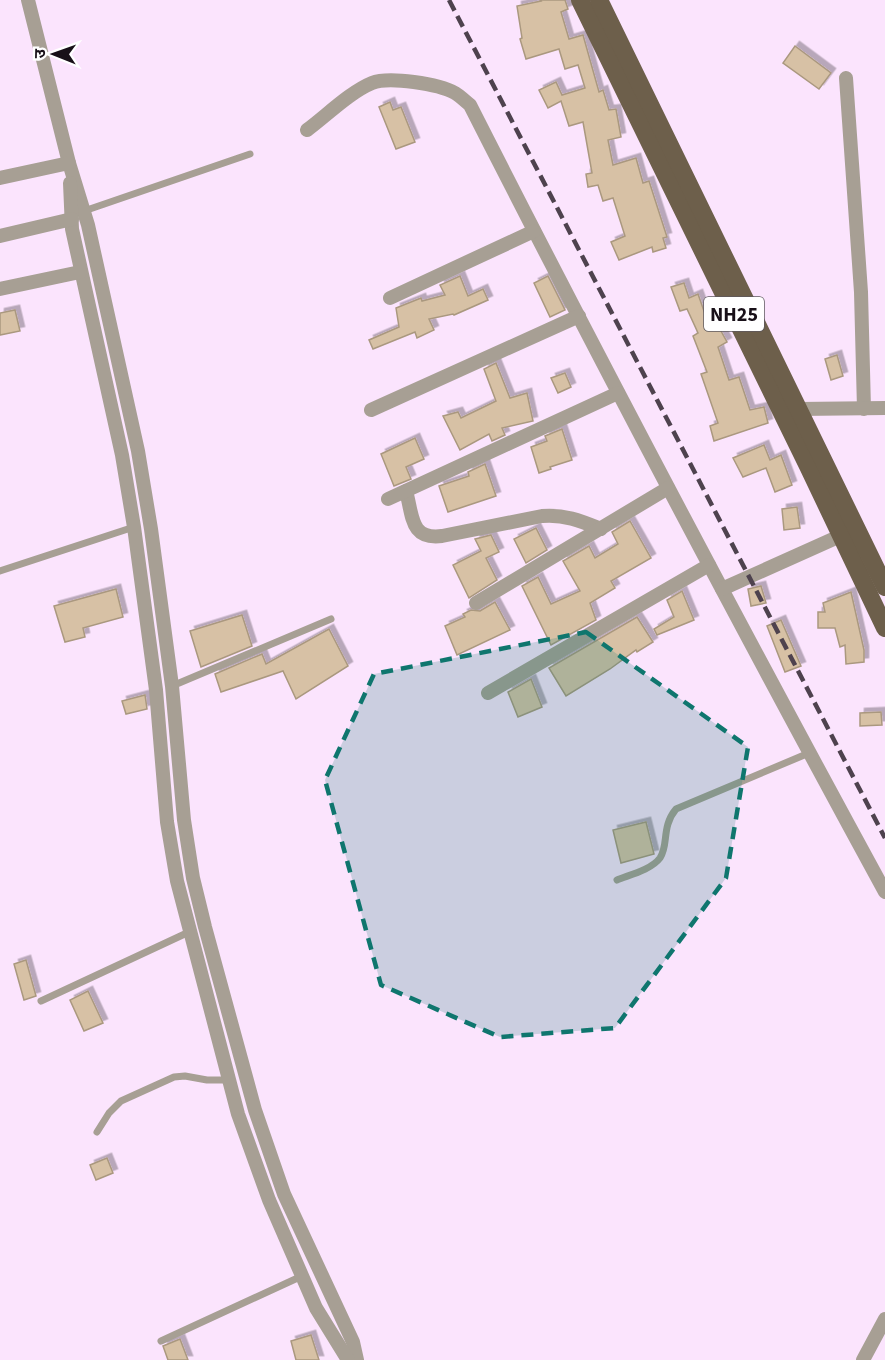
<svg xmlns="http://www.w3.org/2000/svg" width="885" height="1360" font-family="'Source Sans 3','Noto Sans Devanagari',sans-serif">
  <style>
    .building { fill: #d7c1a5; stroke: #aa987f; stroke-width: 1.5; filter: url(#shadow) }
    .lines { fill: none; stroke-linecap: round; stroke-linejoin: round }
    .service { stroke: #a79f94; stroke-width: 7 }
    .minor { stroke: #a79f94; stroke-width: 14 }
    .primary { stroke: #6d5f4b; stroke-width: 18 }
    .rail { stroke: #4e424e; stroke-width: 4.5; stroke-dasharray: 12 6; stroke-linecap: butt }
    .marked { fill: #0f766e; fill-opacity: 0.2; stroke: #0f766e; stroke-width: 4.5; stroke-dasharray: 12 8; stroke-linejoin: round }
    .labels { text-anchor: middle; stroke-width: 6; stroke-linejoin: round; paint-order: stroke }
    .shield { fill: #fff; stroke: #5d585d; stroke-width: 1.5 }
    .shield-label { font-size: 20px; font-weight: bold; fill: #181018 }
  </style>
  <defs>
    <filter id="shadow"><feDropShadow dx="4.5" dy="-4.5" stdDeviation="0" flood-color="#0004"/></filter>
  </defs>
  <rect width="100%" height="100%" fill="#fbe4fd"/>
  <g class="building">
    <polygon points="540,0 565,0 568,9 561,12 569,39 583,35 599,92 603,90 609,110 616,109 621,137 608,140 613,165 636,158 643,183 649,181 667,237 663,238 666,248 653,252 652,247 619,260 611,242 625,236 613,198 603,201 598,185 588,187 586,174 592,173 583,122 569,126 561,101 548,108 539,90 556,82 562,95 585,88 578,65 565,69 559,49 526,59 520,39 522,38 517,6 541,1"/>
    <polygon points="795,46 831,73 819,89 783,63"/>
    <polygon points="390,102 393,110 401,107 415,142 396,149 379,107"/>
    <polygon points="460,276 468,296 483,289 488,300 454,315 453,314 429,319 434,330 417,338 415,332 373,349 369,340 399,327 396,308 421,298 422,301 445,295 440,285"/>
    <polygon points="548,276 565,310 550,317 534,283"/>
    <polygon points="684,283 689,298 698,294 705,314 714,310 719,321 716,322 727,342 718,347 729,380 739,377 750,410 764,407 768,423 714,441 710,426 718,423 701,374 707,372 693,336 698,333 687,309 680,311 671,287"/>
    <polygon points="15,310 20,331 0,335 0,313"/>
    <polygon points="837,355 843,376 831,380 825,359"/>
    <polygon points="496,363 510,398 527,393 533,421 502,428 505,435 492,441 489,434 460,450 443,416 458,412 461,418 496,401 484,369"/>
    <polygon points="565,373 571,387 558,393 551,378"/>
    <polygon points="562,429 572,460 550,467 551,469 539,473 531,447 547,441 545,436"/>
    <polygon points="415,438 424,459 406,467 411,479 394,486 381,454"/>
    <polygon points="764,445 770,460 781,455 792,485 775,492 766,468 743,477 733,458"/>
    <polygon points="485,464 496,496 448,512 439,486 469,476 468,472"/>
    <polygon points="797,507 800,528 784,530 782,509"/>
    <polygon points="630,521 651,558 611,581 615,588 590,603 596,620 551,645 522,586 538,577 551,604 580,591 563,561 589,546 595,558 618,544 612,532"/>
    <polygon points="536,528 547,550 526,563 514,539"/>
    <polygon points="491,535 499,552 486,558 497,580 469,598 453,565 481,551 475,539"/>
    <polygon points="761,586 766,603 751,606 748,589"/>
    <polygon points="116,589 123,617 83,628 85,637 65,642 54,606"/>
    <polygon points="682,591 694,620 657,635 654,629 674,617 667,600"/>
    <polygon points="851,592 864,650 864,662 846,664 845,645 840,647 835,628 818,628 818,612 825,612 823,603"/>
    <polygon points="495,602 510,630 457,655 445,626 465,617 463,614 471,610 480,611"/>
    <polygon points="242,615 252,646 201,667 190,631"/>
    <polygon points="637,617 653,642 637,652 636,650 610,669 566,696 549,668"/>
    <polygon points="781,620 801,666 785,672 767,626"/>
    <polygon points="329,629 348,666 296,699 283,671 221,692 215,674 262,654 266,664"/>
    <polygon points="531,679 542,707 518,717 508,692"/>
    <polygon points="145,695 147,709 126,714 122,701"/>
    <polygon points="881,712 882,725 860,726 860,713"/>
    <polygon points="646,822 654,854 621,863 613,830"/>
    <polygon points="26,960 36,996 24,1000 14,964"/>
    <polygon points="88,991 103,1023 84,1031 70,1000"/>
    <polygon points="107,1158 113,1173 96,1180 90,1165"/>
    <polygon points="311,1335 319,1360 296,1360 291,1341"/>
    <polygon points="180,1339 188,1360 168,1360 163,1346"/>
  </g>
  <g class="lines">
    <g class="service">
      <polyline points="84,211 250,154"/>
      <polyline points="0,571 134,527"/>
      <polyline points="172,686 331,619"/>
      <path d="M617,880c12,-5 34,-10 43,-22 9,-13 1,-31 16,-49l133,-56"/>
      <polyline points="41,1001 189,932"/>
      <polyline points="97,1132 109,1113 121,1101 174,1077 185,1076 207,1080 229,1080"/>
      <polyline points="161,1341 302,1276"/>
    </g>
    <g class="minor">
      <polyline points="28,0 69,163 88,225 138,451 151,529 172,686 184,820 193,878 205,927 255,1110 284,1194 353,1342 357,1360"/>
      <polyline points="846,78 861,292 864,409"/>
      <path d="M307,130c19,-14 43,-38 65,-47 17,-7 67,1 83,10 5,3 10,8 15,12 134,264 273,526 415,787"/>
      <polyline points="0,178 69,163"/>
      <polyline points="70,183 72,229 122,455 134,527 156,690 167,822 177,881 238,1114 269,1200 316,1308 348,1360"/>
      <polyline points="0,236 72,219"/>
      <polyline points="0,289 80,272"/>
      <polyline points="390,298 534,231"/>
      <polyline points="799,409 885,408"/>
      <polyline points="371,410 579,316"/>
      <path d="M406,491c7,25 4,49 36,45l100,-20c22,-2 39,5 59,13"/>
      <polyline points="388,499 618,393"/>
      <polyline points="722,589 849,532"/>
      <polyline points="476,603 668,488"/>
      <polyline points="488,693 709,565"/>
      <polyline points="863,1360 885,1319"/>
    </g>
    <g class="primary">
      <polyline points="580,0 808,466 885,628"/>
      <polyline points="599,0 885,587"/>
    </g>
    <polyline class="rail" points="449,0 885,838"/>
  </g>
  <path class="marked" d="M586,632l162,115 -22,131 -111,150 -115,9 -119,-52 -56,-205 49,-106z"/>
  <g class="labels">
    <rect class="shield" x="704" y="297" width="60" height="34" rx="4.5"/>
    <g class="shield-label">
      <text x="734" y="321">NH25</text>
    </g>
  </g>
  <g transform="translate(54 54) rotate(271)" stroke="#ffffff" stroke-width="4.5" paint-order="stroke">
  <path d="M0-4.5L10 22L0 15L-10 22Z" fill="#181018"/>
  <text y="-9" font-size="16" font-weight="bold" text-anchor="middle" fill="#181018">उ</text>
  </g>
</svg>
